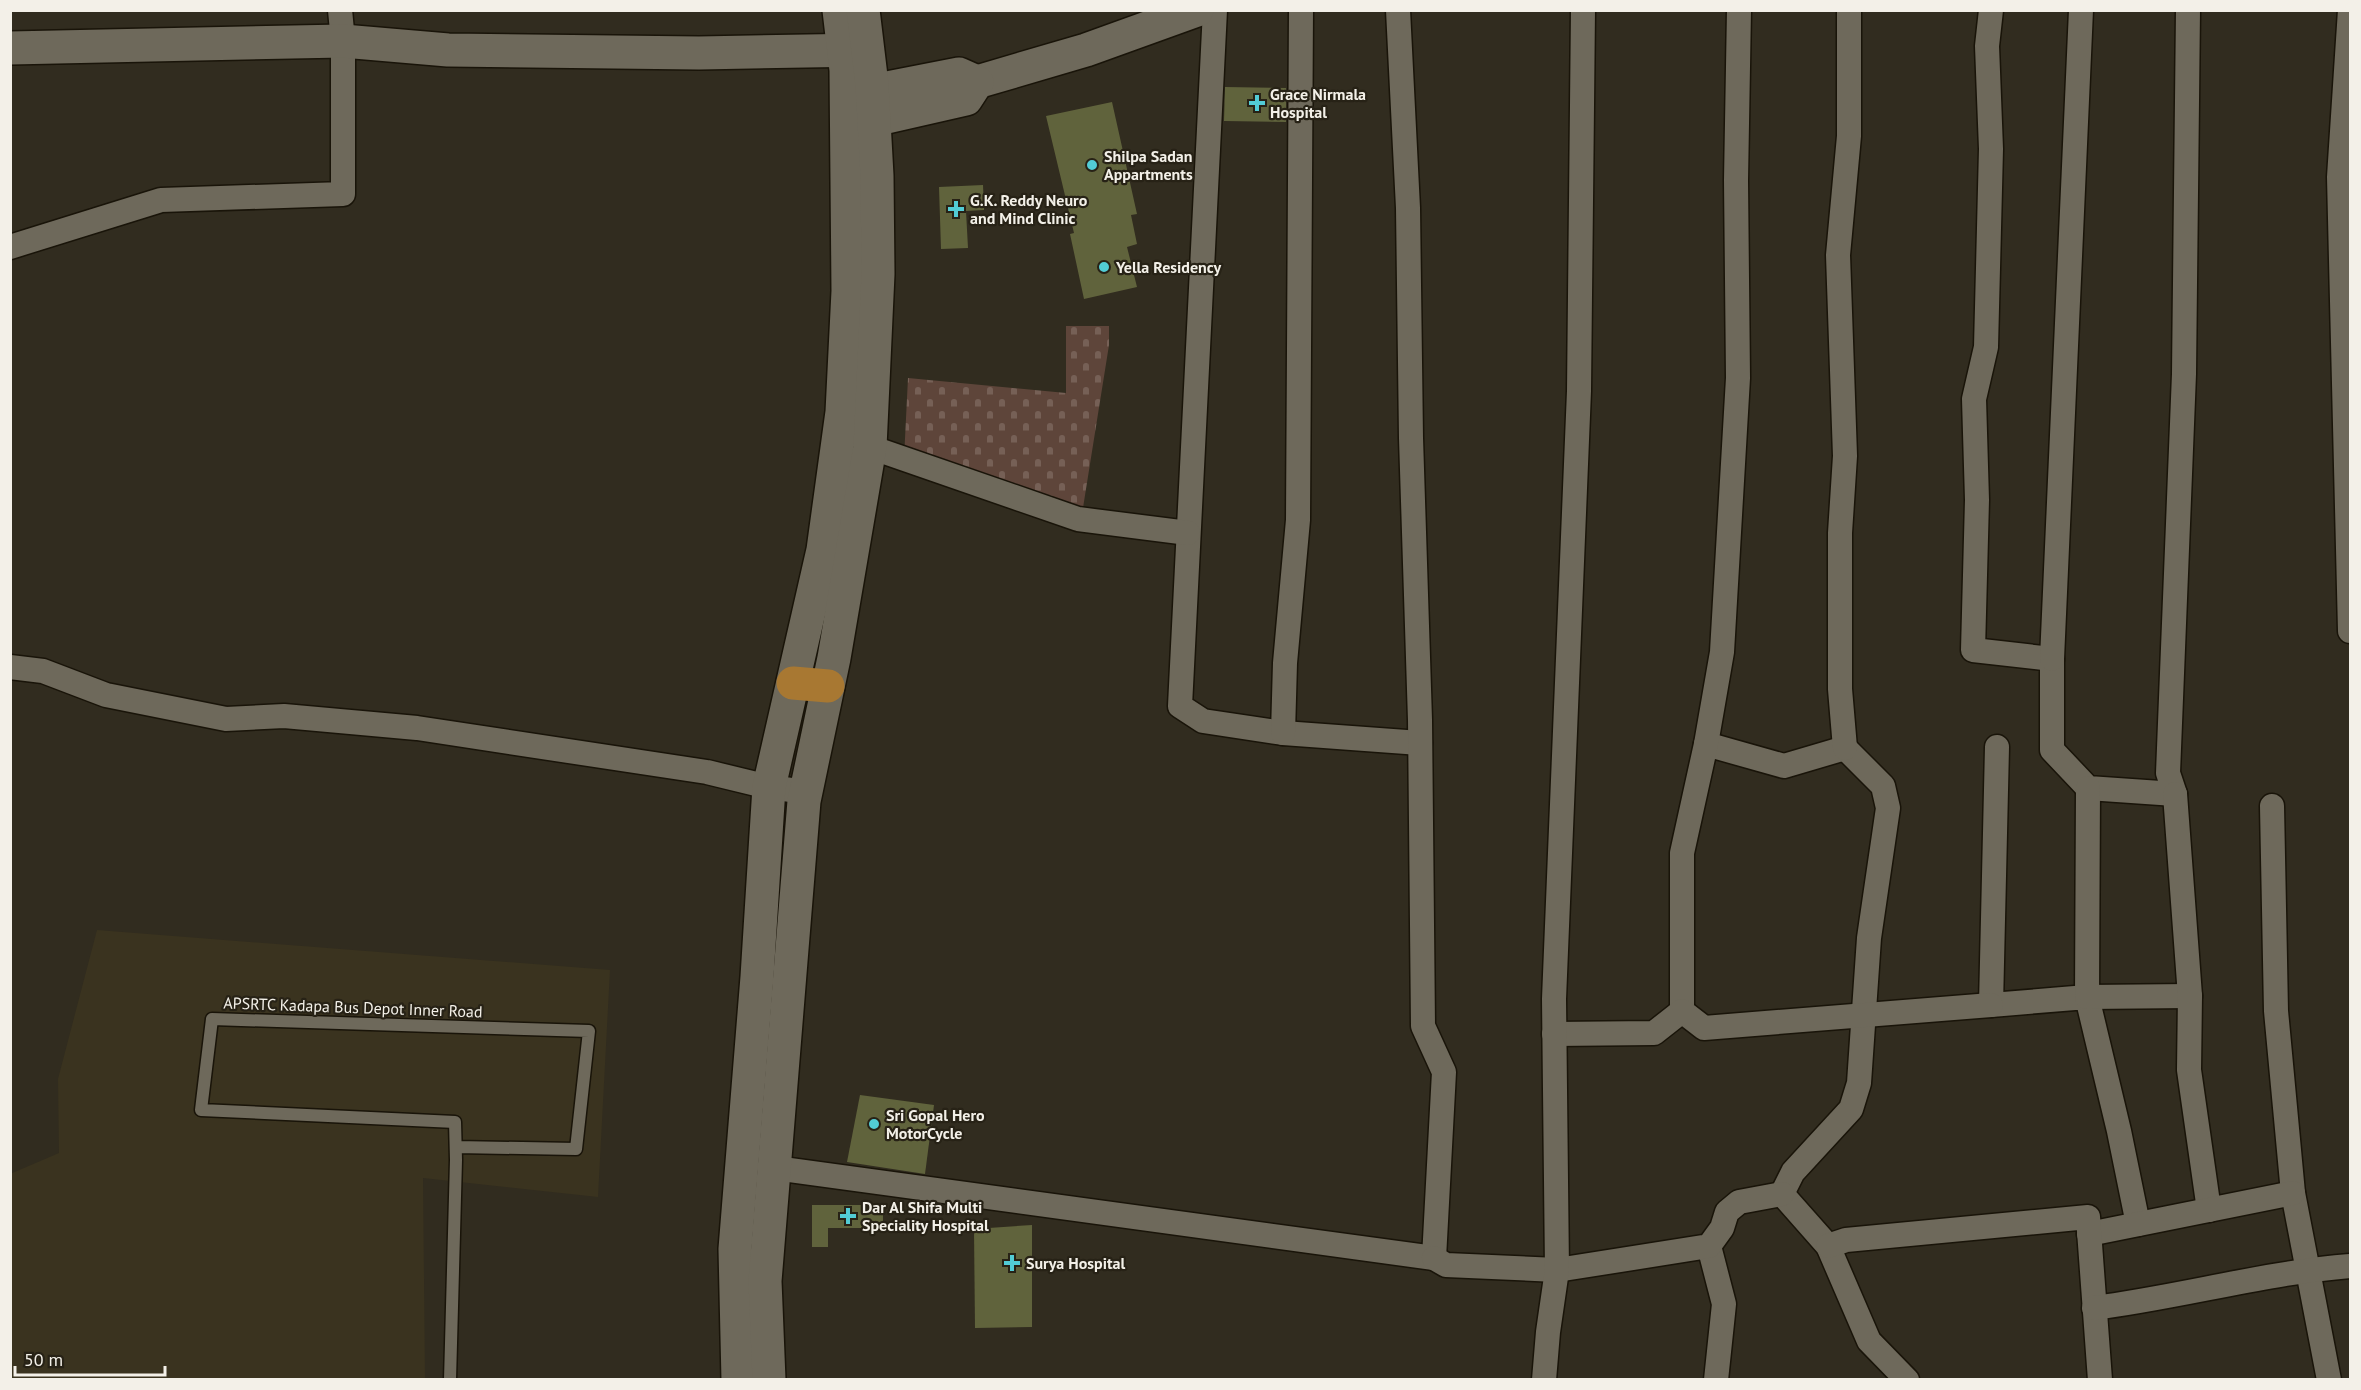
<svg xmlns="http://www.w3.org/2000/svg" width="2361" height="1390" font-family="'PT Sans',sans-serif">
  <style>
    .built { fill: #3a331f }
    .cemetery { fill: url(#cemetery-stones) }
    .building { fill: #60633c }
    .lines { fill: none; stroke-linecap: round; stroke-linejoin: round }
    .lane-casing { stroke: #191409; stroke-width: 15 }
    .street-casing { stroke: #191409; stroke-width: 27 }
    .secondary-casing { stroke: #191409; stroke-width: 36 }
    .primary-casing { stroke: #191409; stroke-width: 36 }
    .lane { stroke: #6e695b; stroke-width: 12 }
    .street { stroke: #6e695b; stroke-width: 24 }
    .secondary { stroke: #6e695b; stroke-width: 33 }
    .primary { stroke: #a87832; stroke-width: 33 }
    .poi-dot { fill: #52ccd5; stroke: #272216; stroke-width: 2 }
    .labels { text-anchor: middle; stroke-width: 4.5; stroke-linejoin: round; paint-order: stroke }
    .poi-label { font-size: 16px; font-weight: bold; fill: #f3f0e8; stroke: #272216; text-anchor: start }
    .street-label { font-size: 16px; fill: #f3f0e8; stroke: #272216 }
  </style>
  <defs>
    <pattern id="cemetery-stones" width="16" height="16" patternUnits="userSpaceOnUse" patternTransform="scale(1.5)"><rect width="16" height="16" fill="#5e453a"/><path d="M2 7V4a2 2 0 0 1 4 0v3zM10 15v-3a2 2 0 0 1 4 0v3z" fill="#766056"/></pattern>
  </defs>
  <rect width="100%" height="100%" fill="#312c1f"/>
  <polygon class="built" points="97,930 610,970 598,1197 423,1178 425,1379 11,1379 10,1174 59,1153 58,1079"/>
  <polygon class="cemetery" points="1066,326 1109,326 1109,345 1082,514 904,459 908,378 1066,393"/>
  <g class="building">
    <polygon points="1225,87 1286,88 1286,122 1224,121"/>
    <polygon points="1112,102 1137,214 1131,215 1137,244 1127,247 1137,287 1084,299 1070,234 1074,233 1046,116"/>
    <polygon points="983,185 984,210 966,211 968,248 941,249 939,187"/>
    <polygon points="860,1095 934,1105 925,1174 847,1162"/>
    <polygon points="812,1205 883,1205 883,1228 828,1228 828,1247 812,1247"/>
    <polygon points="1032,1225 1032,1327 975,1328 974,1229"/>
  </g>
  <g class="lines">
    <g class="lane-casing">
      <polyline id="lane" points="450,1380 456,1160 455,1122 201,1110 212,1019 589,1031 576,1149 456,1147"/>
    </g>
    <g class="street-casing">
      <g id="street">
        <polyline points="1215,10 1180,706 1203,721 1283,733 1420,743"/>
        <polyline points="1991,10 1987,46 1991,149 1986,347 1974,399 1977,500 1973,650 2052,659 2052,750 2088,788 2175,794 2168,773 2184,374 2188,10"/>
        <polyline points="2350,10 2339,177 2350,631"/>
        <polyline points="10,247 161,200 343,194 343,41 340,10"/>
        <polyline points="870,447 1078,519 1188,533"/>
        <polyline points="2052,659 2081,10"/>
        <polyline points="10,667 43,671 106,695 226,719 284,716 417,728 707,772 769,787 806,792"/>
        <polyline points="1283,733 1285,663 1298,520 1301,10"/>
        <polyline points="1706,744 1784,766 1845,748 1883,786 1888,808 1869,938 1859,1083 1851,1109 1793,1172 1782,1194"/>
        <polyline points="1997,747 1991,1005 2087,997 2119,1131 2138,1224"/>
        <polyline points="1845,748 1840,689 1840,533 1845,456 1838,255 1849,136 1849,10"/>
        <polyline points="2088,788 2087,997 2190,996"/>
        <polyline points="2175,794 2190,996 2189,1070 2209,1210"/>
        <polyline points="2272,806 2276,1011 2293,1193 2329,1380"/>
        <polyline points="1682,1011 1682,853 1706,744 1722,652 1738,378 1736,180 1739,10"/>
        <polyline points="1554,1034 1654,1033 1682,1011 1704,1028 1991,1005"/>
        <polyline points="775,1168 1434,1258 1444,1072 1423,1026 1420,720 1411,438 1408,208 1398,10"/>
        <polyline points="1782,1194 1828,1246 1869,1341 1907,1380"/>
        <polyline points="2089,1234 2293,1193"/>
        <polyline points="1709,1246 1724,1304 1716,1380"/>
        <polyline points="1828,1246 1846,1240 2088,1217 2100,1380"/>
        <polyline points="1434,1258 1446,1265 1557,1270 1709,1246 1722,1228 1727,1212 1739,1202 1782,1194"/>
        <path d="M2094,1308c86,-11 170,-35 256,-42"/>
        <polyline points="1544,1380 1548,1332 1557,1270 1554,999 1579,391 1583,10"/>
      </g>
    </g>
    <g class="secondary-casing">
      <g id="secondary">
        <polyline points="10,48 343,41 448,50 699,53 866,50"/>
        <polyline points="977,82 1086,50 1197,10"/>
        <polyline points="872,91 959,74 977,82 966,99 874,120"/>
        <polyline points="738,1380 735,1249 757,977 769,787 823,550 842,412 848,291 846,70 839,10"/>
        <polyline points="769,1380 765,1281 804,801 834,658 870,447 878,274 877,176 872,85 863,10"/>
      </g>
    </g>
    <g class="primary-casing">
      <polyline id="primary" points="793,683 828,686"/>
    </g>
    <use href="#lane" class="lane"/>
    <use href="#street" class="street"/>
    <use href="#secondary" class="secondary"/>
    <use href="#primary" class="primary"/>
  </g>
  <g class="poi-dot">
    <path d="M1254 94h6v6h6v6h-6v6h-6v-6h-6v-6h6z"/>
    <circle cx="1092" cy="165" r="6"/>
    <path d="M953 200h6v6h6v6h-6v6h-6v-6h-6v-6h6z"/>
    <circle cx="1104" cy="267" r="6"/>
    <circle cx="874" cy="1124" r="6"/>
    <path d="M845 1207h6v6h6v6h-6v6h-6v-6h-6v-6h6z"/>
    <path d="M1009 1254h6v6h6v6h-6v6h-6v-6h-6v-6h6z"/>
  </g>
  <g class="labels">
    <g class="poi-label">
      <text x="1270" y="100">Grace Nirmala<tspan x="1270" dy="18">Hospital</tspan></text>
      <text x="1104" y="162">Shilpa Sadan<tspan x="1104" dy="18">Appartments</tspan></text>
      <text x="970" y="206">G.K. Reddy Neuro<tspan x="970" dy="18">and Mind Clinic</tspan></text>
      <text x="1116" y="273">Yella Residency</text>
      <text x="886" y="1121">Sri Gopal Hero<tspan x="886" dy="18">MotorCycle</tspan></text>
      <text x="862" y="1213">Dar Al Shifa Multi<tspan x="862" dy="18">Speciality Hospital</tspan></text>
      <text x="1026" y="1269">Surya Hospital</text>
    </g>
    <g class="street-label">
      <text transform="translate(353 1007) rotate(2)" y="6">APSRTC Kadapa Bus Depot Inner Road</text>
    </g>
  </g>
  <rect width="2361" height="1390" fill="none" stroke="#f3f0e8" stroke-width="24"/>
  <path d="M15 1366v9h150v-9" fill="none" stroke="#f3f0e8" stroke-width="3"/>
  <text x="24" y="1366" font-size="18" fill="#f3f0e8" stroke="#272216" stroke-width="4.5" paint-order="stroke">50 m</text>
</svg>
